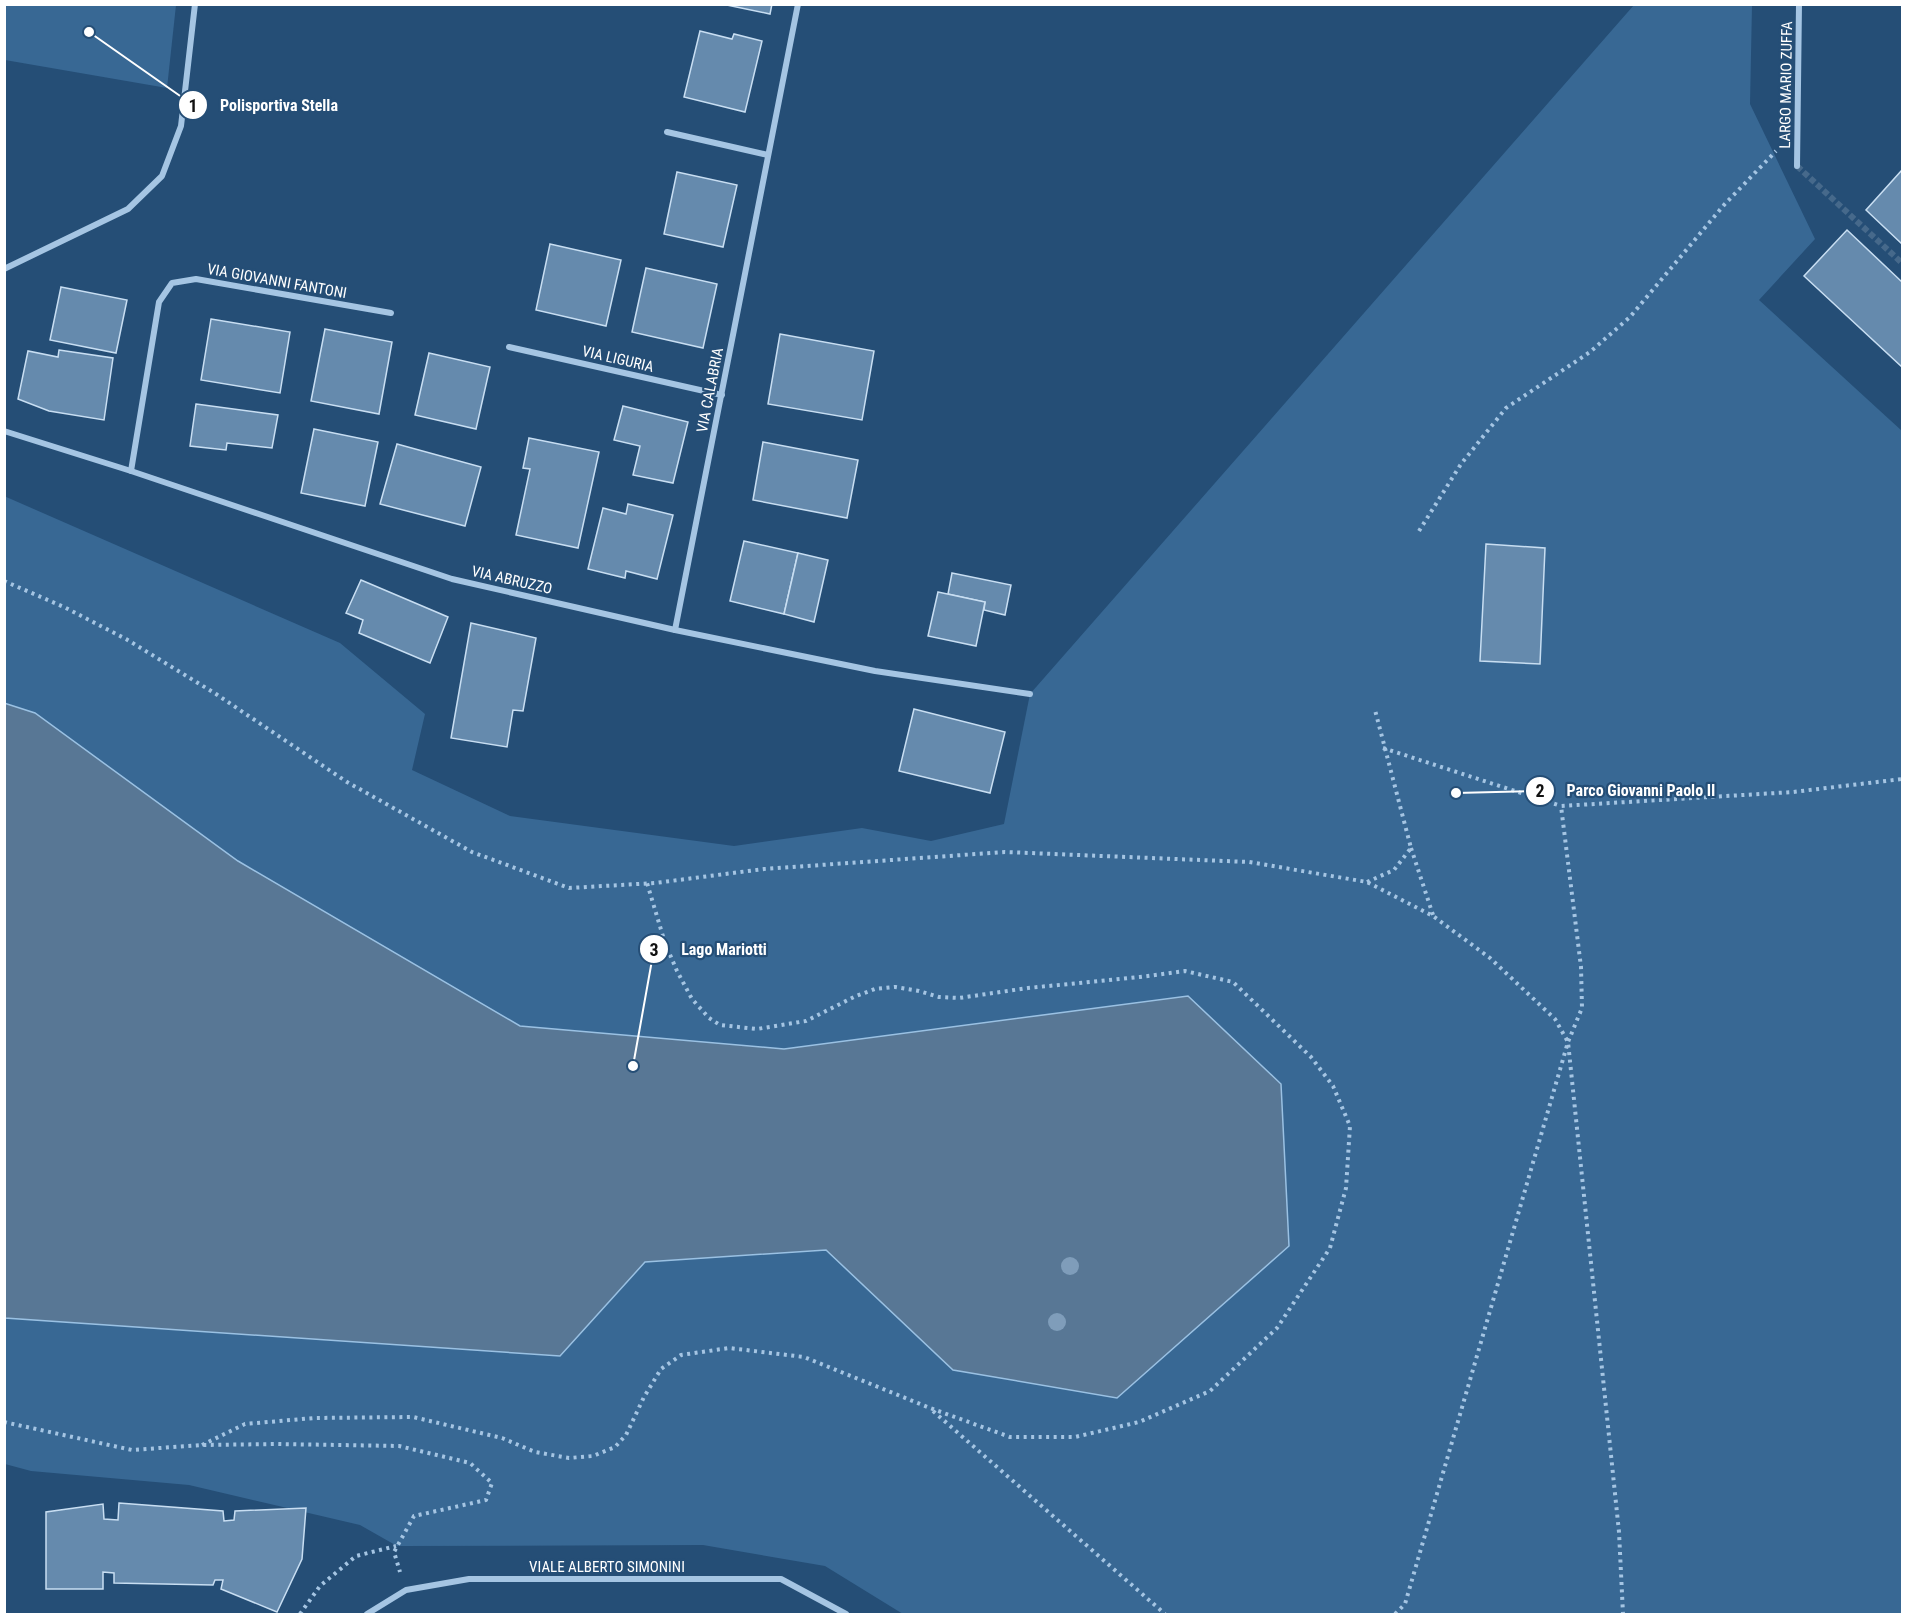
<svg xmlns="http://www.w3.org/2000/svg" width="1907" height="1619" font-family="'Roboto Condensed',sans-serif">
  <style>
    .green { fill: #386894 }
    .water { fill: #587795; stroke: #9ac1e3; stroke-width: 1.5 }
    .building { fill: #658aad; stroke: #c8def2; stroke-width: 1.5 }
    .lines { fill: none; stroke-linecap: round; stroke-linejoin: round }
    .street-tunnel { stroke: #46698b; stroke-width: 6; stroke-dasharray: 6 3; stroke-linecap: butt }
    .path { stroke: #a5c5e3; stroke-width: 4; stroke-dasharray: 3 4.5; stroke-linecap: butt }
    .street { stroke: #a5c5e3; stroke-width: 6 }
    .tree { fill: #7f9dba }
    .labels { text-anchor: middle; stroke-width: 4.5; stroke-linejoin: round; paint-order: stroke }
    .street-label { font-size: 15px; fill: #fff; stroke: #254e76 }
    .leader { fill: none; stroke: #fff; stroke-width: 2 }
    .callout-dot { fill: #fff; stroke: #254e76; stroke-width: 2 }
    .mark-label { font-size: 18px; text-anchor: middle; font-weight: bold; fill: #111 }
    .callout-label { font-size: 16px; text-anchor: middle; font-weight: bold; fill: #fff; stroke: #254e76; stroke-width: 4.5; stroke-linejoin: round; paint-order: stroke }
  </style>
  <rect width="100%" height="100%" fill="#254e76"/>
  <g class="green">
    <polygon points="4,5 176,5 167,88 5,60"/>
    <polygon points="1634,5 1752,5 1750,104 1815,239 1759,300 1902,431 1902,1614 903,1614 825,1566 703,1545 397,1546 360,1525 189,1485 31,1471 5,1464 4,496 340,643 425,714 412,770 510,816 734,846 862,828 931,841 1004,824 1030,694"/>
  </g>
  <polygon class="water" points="4,703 35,713 238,861 520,1026 784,1049 1188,996 1281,1084 1289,1246 1117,1398 953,1370 826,1250 645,1262 560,1356 5,1318"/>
  <g class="building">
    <polygon points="722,4 772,4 770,14"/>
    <polygon points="700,31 732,39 734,34 762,41 745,112 684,97"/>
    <polygon points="1902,170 1902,244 1866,210"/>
    <polygon points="677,172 737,185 723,247 664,234"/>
    <polygon points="1847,230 1902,282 1902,367 1804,276"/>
    <polygon points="550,244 621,260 606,326 536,310"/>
    <polygon points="646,268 717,284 703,348 632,332"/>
    <polygon points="61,287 127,300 116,353 50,340"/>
    <polygon points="211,319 290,332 280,393 201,380"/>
    <polygon points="325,329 392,342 379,414 311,401"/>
    <polygon points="780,334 874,351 862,420 768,404"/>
    <polygon points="59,350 113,358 104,420 49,411 18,399 28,351 58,357"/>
    <polygon points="429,353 490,367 476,429 415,415"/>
    <polygon points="196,404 278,415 272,448 227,443 226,450 190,446"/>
    <polygon points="623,406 688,422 673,483 633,475 640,446 614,440"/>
    <polygon points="314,429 378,442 365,506 301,493"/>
    <polygon points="529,438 599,452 578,548 516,535 530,469 523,468"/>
    <polygon points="763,442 858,460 847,518 753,500"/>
    <polygon points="397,444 481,467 465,526 380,504"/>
    <polygon points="628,504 673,515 657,579 626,571 625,578 588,569 603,508 626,514"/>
    <polygon points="744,541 798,553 784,614 730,601"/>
    <polygon points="1486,544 1545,548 1540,664 1480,661"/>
    <polygon points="798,553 828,560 814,622 784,614"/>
    <polygon points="952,573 1011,585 1005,615 984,610 985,602 948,594"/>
    <polygon points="361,580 448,617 430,663 359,633 363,620 346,613"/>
    <polygon points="938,592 985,602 976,646 928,636"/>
    <polygon points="471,623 536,638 523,711 513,710 507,747 451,738"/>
    <polygon points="914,709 1005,732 990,793 899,771"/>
    <polygon points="119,1503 223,1511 224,1521 234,1520 235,1511 306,1508 302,1559 277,1612 221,1589 223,1580 215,1580 213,1585 114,1583 114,1573 103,1572 103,1589 46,1589 46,1512 103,1504 104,1519 118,1520"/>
  </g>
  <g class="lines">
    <polyline class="street-tunnel" points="1797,166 1902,263"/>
    <g class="path">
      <polyline points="1419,531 1461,464 1506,408 1590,352 1630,317 1724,205 1776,151"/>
      <polyline points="4,581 64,607 126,639 216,694 347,782 472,852 569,888 655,883 764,869 1005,852 1249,862 1367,882 1433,916 1490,958 1555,1019 1568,1042 1619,1532 1623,1614"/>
      <polyline points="1383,748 1561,806"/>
      <polyline points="1411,848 1433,915"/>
      <polyline points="1367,882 1394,870 1411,848 1375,710"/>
      <polyline points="933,1411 1165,1614"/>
      <polyline points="4,1422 132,1450 202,1445 278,1444 399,1446 470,1463 492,1483 486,1500 414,1516 394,1552 400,1572"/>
      <polyline points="202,1445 245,1424 314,1418 413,1417 502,1438 535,1452 569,1458 593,1456 615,1447 626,1435 644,1397 661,1369 681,1355 729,1348 804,1357 930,1408 1010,1437 1075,1437 1139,1422 1210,1391 1277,1328 1330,1248 1346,1188 1350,1126 1333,1086 1311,1057 1233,982 1185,971 1140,977 1028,988 959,998 939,997 919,991 895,987 875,989 856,996 806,1021 757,1029 720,1025 709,1018 692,999 677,971 665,943 647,883"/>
      <polyline points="300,1614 320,1586 356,1556 396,1546"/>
      <polyline points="1395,1614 1405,1604 1568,1042 1582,1008 1581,967 1561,806 1793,792 1902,779"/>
    </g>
    <g class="street">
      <polyline points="667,132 768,155"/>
      <polyline points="1797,166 1799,4"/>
      <polyline points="4,269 128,209 162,176 181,126 195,4"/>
      <polyline points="509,347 722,395"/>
      <polyline points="4,431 131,471 452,579 675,630 875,671 1030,694"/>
      <polyline points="131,471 159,302 172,283 196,279 391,313"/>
      <polyline points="675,630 798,4"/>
      <polyline points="367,1614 406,1590 469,1579 781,1579 846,1614"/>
    </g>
  </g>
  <g class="tree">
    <circle cx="1070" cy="1266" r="9"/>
    <circle cx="1057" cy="1322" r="9"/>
  </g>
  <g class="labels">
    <g class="street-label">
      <text transform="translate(1786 85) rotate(-89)" y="5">LARGO MARIO ZUFFA</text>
      <text transform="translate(277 281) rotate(10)" y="5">VIA GIOVANNI FANTONI</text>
      <text transform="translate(618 359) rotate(13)" y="5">VIA LIGURIA</text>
      <text transform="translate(710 390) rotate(-79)" y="5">VIA CALABRIA</text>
      <text transform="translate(512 580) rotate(13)" y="5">VIA ABRUZZO</text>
      <text x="607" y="1572">VIALE ALBERTO SIMONINI</text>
    </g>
  </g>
  <path class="leader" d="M89 32L193 105M1456 793L1540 791M633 1066L654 949"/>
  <g class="callout-dot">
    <circle cx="89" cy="32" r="6"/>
    <circle cx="1456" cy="793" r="6"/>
    <circle cx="633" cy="1066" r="6"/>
    <circle cx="193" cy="105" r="15"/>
    <circle cx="1540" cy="791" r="15"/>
    <circle cx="654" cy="949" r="15"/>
  </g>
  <g class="mark-label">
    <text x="193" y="112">1</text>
    <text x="1540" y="797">2</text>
    <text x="654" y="956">3</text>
  </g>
  <g class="callout-label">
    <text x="279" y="111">Polisportiva Stella</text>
    <text x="1641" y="796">Parco Giovanni Paolo II</text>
    <text x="724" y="955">Lago Mariotti</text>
  </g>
  <rect width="1907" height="1619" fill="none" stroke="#ffffff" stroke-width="12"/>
</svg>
